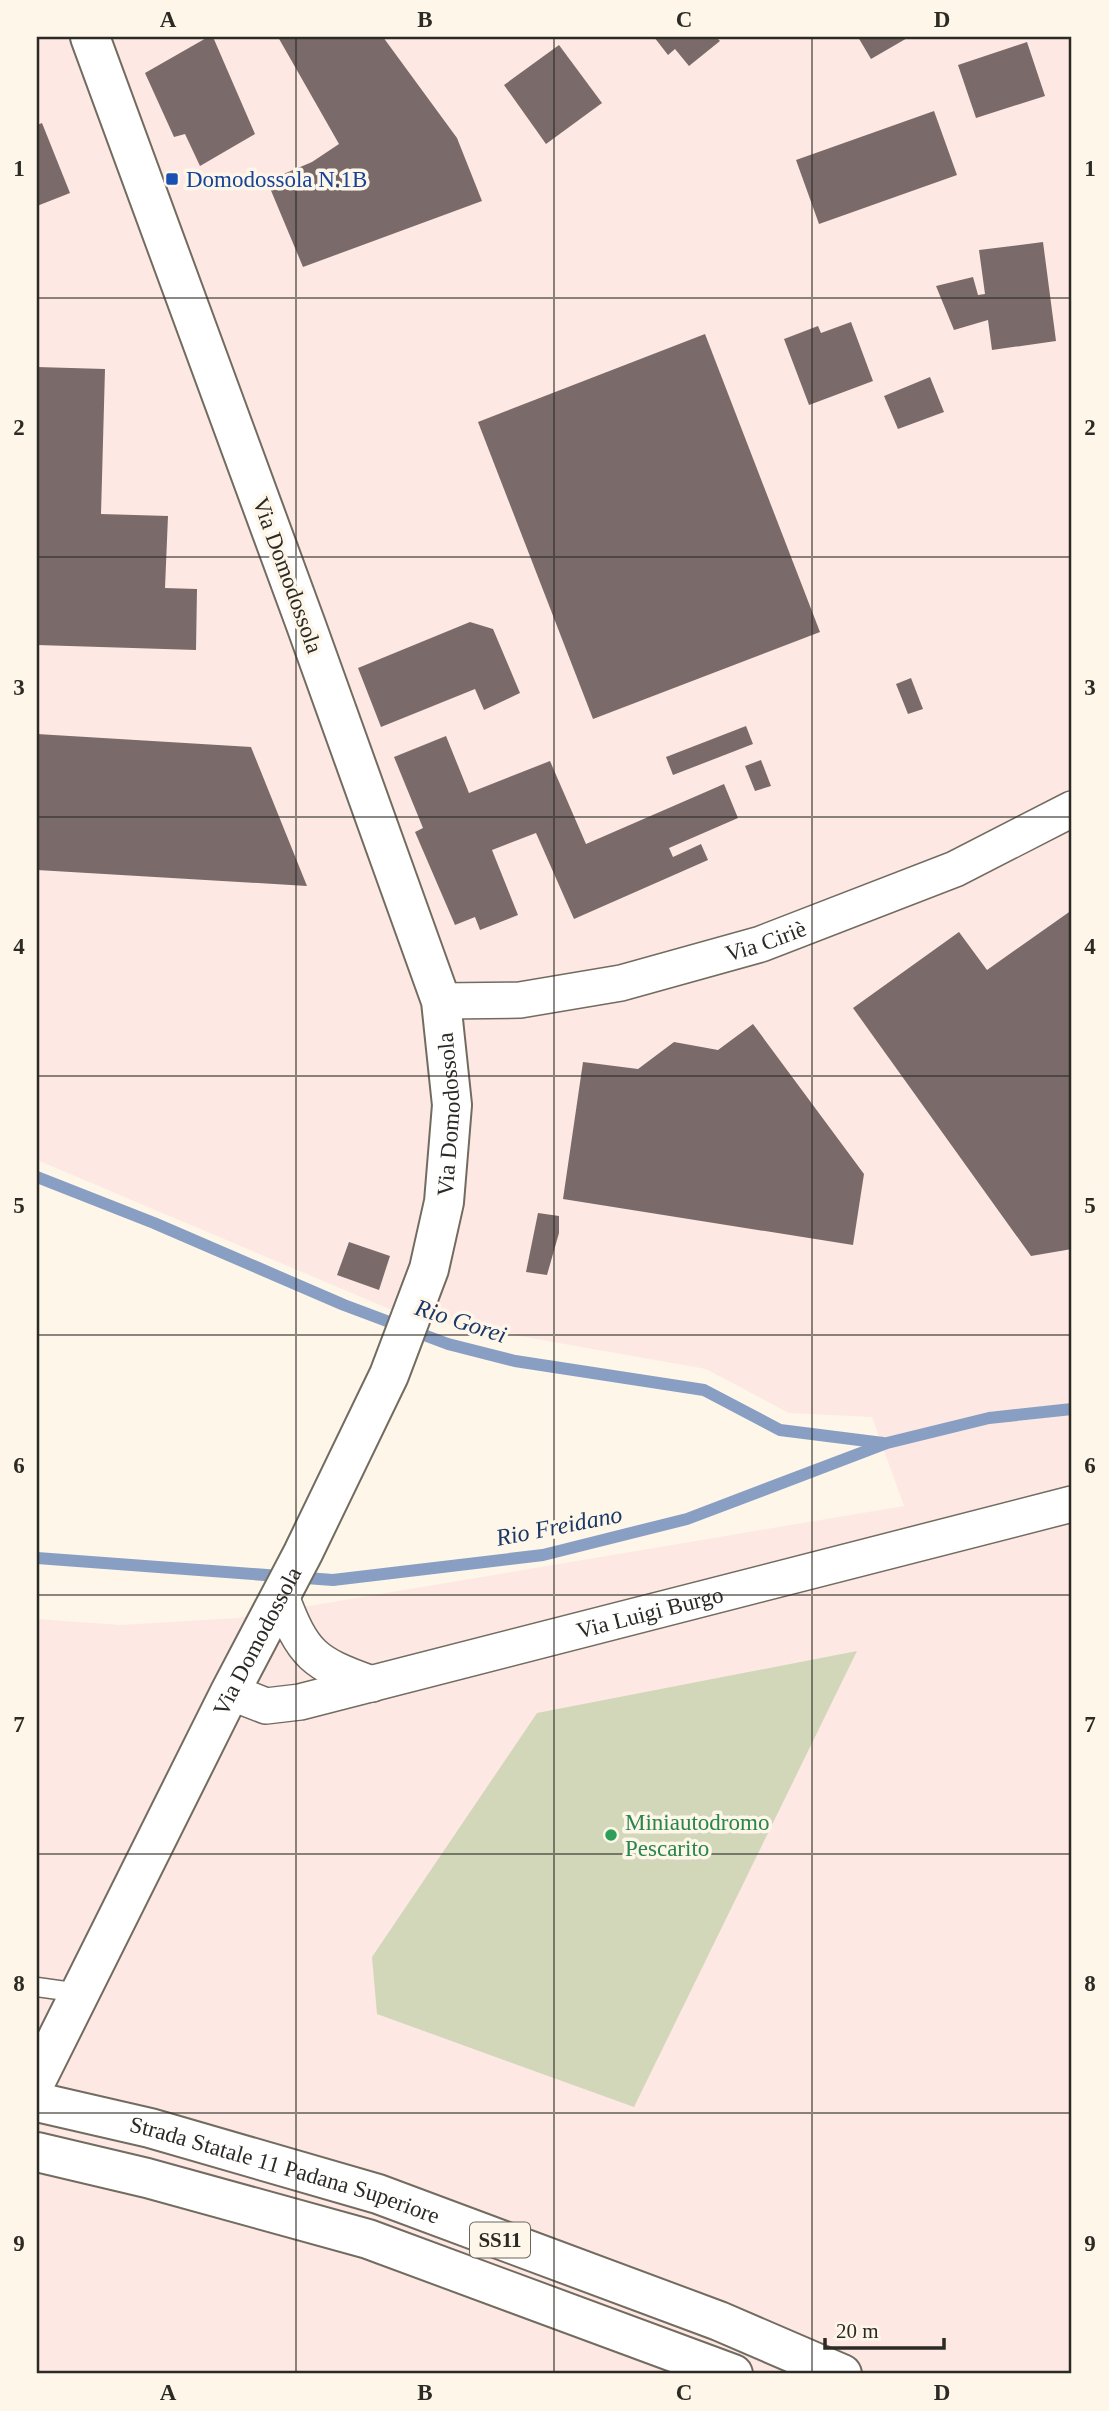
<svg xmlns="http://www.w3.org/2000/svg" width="1109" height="2411" font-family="'Times New Roman',serif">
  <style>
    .industrial { fill: #fde8e3 }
    .green { fill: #d1d7b8 }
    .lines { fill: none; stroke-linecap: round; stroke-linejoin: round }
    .stream { stroke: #889fc3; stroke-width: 12 }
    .building { fill: #7a6b6a }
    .service-casing { stroke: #726c60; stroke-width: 21 }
    .minor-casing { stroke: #726c60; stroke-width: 38 }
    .tertiary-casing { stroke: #726c60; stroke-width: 42 }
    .trunk-casing { stroke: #726c60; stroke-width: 42 }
    .service { stroke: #fff; stroke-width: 18 }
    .minor { stroke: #fff; stroke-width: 35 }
    .tertiary { stroke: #fff; stroke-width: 38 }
    .trunk { stroke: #fff; stroke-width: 38 }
    .grid { fill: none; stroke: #2c2a25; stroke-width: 2; stroke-opacity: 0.55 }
    .transit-dot { fill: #1a4fb4; stroke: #fef6e8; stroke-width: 2.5 }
    .leisure-dot { fill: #2e9e5b; stroke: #fef6e8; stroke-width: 2.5 }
    .labels { text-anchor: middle; stroke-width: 7; stroke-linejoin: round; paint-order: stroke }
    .shield { fill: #fef6e8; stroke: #6b6760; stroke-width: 2 }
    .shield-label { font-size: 21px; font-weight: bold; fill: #2c2a25 }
    .transit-label { font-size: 23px; fill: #164399; stroke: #fef6e8; text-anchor: start }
    .street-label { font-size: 23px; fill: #2c2a25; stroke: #fef6e8 }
    .leisure-label { font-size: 23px; fill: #27864d; stroke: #fef6e8; text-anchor: start }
    .water-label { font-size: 24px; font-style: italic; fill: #1a3866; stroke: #fef6e8 }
    .neatline { fill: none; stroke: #2c2a25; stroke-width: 2.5 }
    .grid-label { font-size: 23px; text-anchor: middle; font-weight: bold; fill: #2c2a25 }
  </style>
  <rect width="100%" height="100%" fill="#fef6e8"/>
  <polygon class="industrial" points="37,37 1072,37 1072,2374 37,2374 37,1619 120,1625 237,1618 904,1506 872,1417 789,1413 706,1369 406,1316 37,1160"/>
  <polygon class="green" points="857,1651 634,2107 377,2014 372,1957 537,1713"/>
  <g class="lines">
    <g class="stream">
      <polyline points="37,1177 154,1223 344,1305 448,1344 515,1361 704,1390 780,1430 883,1443"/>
      <polyline points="37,1558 333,1580 543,1555 687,1519 887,1443 989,1418 1072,1409"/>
    </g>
  </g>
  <g class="building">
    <polygon points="208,37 213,37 255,134 200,166 185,134 174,137 145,73"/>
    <polygon points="278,37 383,37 457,138 482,201 303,267 267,181 312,162 339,144"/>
    <polygon points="654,37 716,37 720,41 689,66 675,49 668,55"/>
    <polygon points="858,37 909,37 871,59"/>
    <polygon points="1027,42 1045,96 976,118 958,65"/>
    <polygon points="559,45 602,103 546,144 504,85"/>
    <polygon points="934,111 957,175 819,224 796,160"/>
    <polygon points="42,123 70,193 37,206 37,125"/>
    <polygon points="1043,242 1056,341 992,350 988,320 954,330 936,286 973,277 978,295 985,294 979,250"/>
    <polygon points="851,322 873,381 809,405 784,339 818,326 821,333"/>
    <polygon points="705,334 820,632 593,719 478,422"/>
    <polygon points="37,367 105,369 101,514 168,516 165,588 197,589 196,650 37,645"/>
    <polygon points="930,377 944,412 898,429 884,396"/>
    <polygon points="470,622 493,629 520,693 484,710 475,689 381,727 358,668"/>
    <polygon points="911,678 923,709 908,714 896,684"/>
    <polygon points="746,726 753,744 673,775 666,757"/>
    <polygon points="37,734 251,747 307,886 37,870"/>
    <polygon points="446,736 469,793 550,761 586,844 724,784 738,818 669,848 673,857 701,844 708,860 574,919 536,833 492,850 518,915 480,930 475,917 455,925 415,832 423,828 394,757"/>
    <polygon points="761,760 771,786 755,791 745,766"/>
    <polygon points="1072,910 1072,1249 1031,1256 853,1008 959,932 987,970"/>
    <polygon points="753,1024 864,1174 853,1245 563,1199 583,1062 638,1069 674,1042 718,1050"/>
    <polygon points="538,1213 559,1216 559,1233 547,1275 526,1272"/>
    <polygon points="349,1242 390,1256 379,1290 337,1275"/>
  </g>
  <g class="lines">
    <g class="service-casing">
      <polyline id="service" points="37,1987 80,1993"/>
    </g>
    <g class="minor-casing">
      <g id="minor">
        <path id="s1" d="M441,1001l79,-1 101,-17 140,-39 194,-75 117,-60"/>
        <path d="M281,1596c22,59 32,67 91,88"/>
        <path id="s2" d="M230,1692l36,14 34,-4 772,-198"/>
      </g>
    </g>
    <g class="tertiary-casing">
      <g id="tertiary">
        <path id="s3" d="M37,2079l193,-387 73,-139 86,-178 40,-106 15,-67 8,-97 -11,-104 -135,-376 -216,-588"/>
      </g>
    </g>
    <g class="trunk-casing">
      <g id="trunk">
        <path id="s4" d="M37,2102l113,26 228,66 341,127 123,53"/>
        <polyline points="37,2152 147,2178 368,2239 733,2374"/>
      </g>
    </g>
    <use href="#service" class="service"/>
    <use href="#minor" class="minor"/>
    <use href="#tertiary" class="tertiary"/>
    <use href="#trunk" class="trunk"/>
  </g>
  <path class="grid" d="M296,37v2337M554,37v2337M812,37v2337M37,298h1035M37,557h1035M37,817h1035M37,1076h1035M37,1335h1035M37,1595h1035M37,1854h1035M37,2113h1035"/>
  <rect class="transit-dot" x="165" y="172" width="14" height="14" rx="3.5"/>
  <circle class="leisure-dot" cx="611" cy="1835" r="7"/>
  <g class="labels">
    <rect class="shield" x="470" y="2222.5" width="60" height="35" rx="5"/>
    <g class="shield-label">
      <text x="500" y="2247">SS11</text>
    </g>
    <g class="transit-label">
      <text x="186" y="187">Domodossola N.1B</text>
    </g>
    <g class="street-label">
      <text transform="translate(288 575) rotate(70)" y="8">Via Domodossola</text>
      <text dy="8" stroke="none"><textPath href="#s1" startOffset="332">Via Ciriè</textPath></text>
      <text dy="8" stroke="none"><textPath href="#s3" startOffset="1057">Via Domodossola</textPath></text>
      <text dy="8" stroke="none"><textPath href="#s2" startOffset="434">Via Luigi Burgo</textPath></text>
      <text dy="8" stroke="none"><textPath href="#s3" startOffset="490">Via Domodossola</textPath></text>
      <text dy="8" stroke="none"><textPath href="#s4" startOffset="257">Strada Statale 11 Padana Superiore</textPath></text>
    </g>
    <g class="leisure-label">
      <text x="625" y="1830">Miniautodromo<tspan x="625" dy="26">Pescarito</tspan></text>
    </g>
    <g class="water-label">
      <text transform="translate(461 1321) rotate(18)" y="8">Rio Gorei</text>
      <text transform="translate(559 1526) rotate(-11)" y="8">Rio Freidano</text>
    </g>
  </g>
  <rect width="1109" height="2411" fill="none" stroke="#fef6e8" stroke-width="77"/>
  <path d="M825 2338v10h119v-10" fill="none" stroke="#2c2a25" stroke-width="3.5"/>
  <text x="836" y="2338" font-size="21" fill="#2c2a25" stroke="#fef6e8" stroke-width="5" paint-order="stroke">20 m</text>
  <rect x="38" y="38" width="1032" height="2334" class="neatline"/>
  <g class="grid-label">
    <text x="168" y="27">A</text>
    <text x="425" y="27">B</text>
    <text x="684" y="27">C</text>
    <text x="942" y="27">D</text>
    <text x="19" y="176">1</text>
    <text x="1090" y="176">1</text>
    <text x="19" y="435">2</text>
    <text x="1090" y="435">2</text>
    <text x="19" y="695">3</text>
    <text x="1090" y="695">3</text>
    <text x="19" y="954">4</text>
    <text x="1090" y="954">4</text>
    <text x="19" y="1213">5</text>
    <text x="1090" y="1213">5</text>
    <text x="19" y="1473">6</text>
    <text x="1090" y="1473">6</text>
    <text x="19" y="1732">7</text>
    <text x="1090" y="1732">7</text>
    <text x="19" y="1991">8</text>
    <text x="1090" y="1991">8</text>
    <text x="19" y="2251">9</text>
    <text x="1090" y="2251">9</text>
    <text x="168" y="2400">A</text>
    <text x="425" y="2400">B</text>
    <text x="684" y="2400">C</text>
    <text x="942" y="2400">D</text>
  </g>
</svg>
